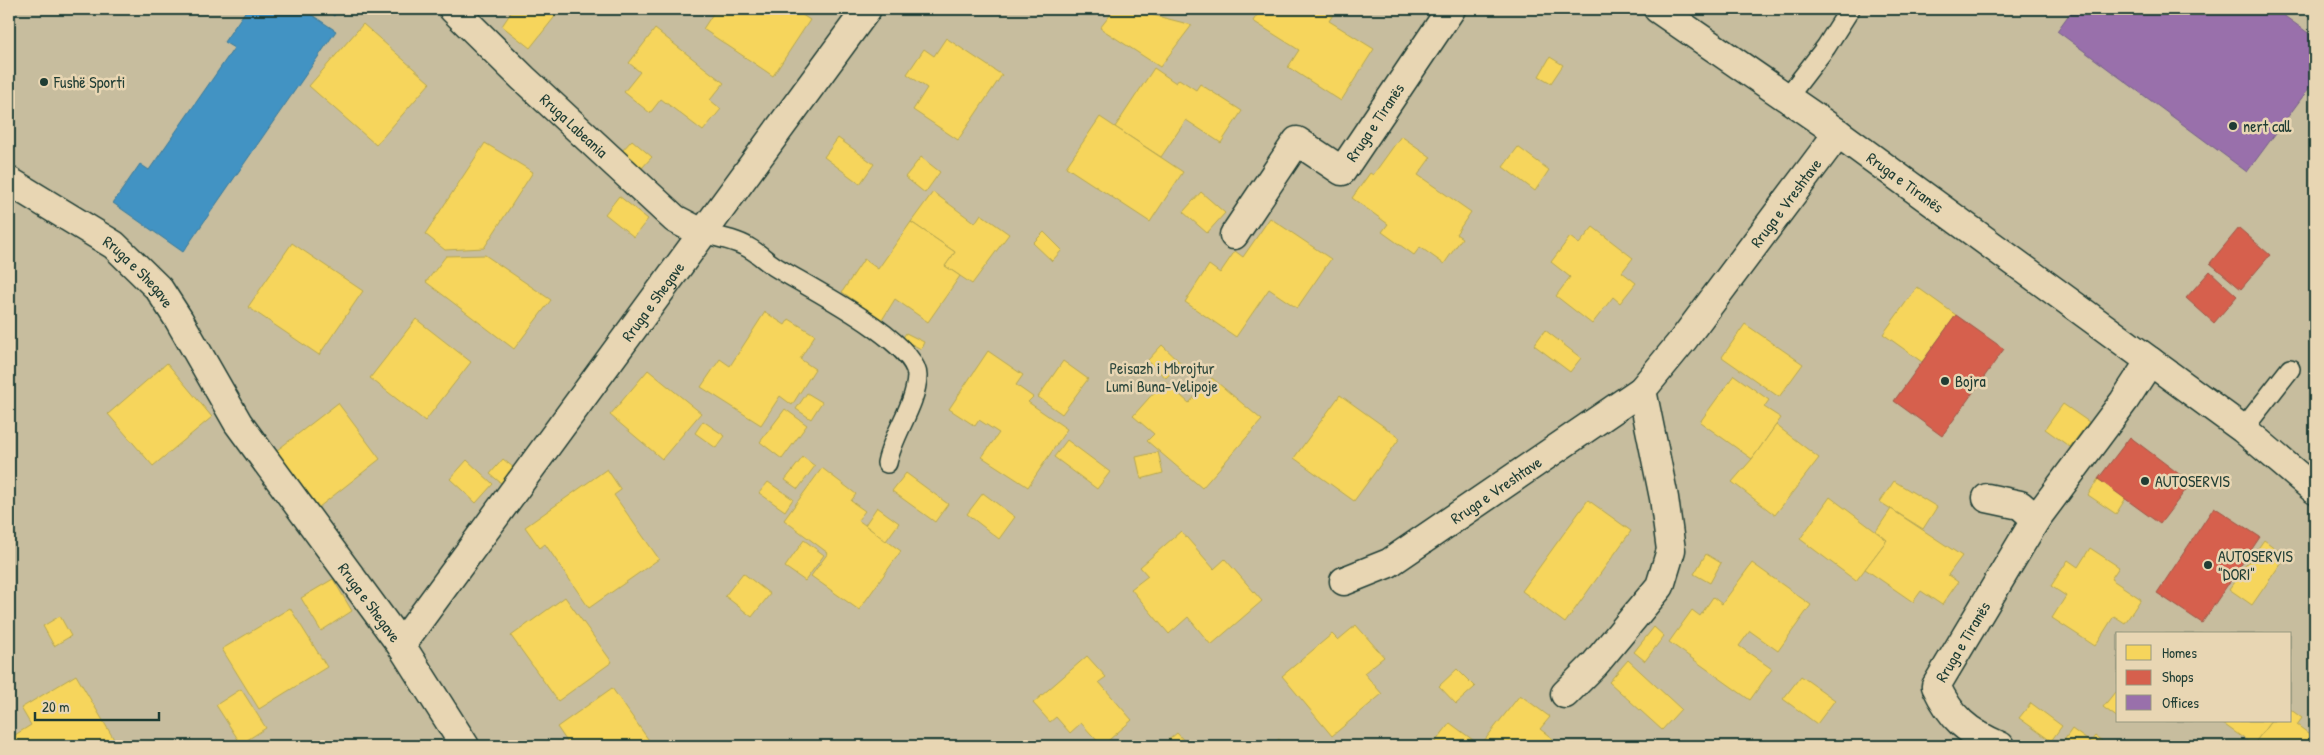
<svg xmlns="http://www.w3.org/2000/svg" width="2324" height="755" font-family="'Patrick Hand',sans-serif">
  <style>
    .green { fill: #c7bd9e; stroke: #737d69; fill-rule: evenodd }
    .homes { fill: #f6d55c; stroke: #b6a750 }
    .shops { fill: #d6604d; stroke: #9f5646 }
    .offices { fill: #9970ab; stroke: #746187 }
    .schools { fill: #4393c3; stroke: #387998 }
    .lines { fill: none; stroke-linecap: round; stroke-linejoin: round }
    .lane-casing { stroke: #1f3d34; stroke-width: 22 }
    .street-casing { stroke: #1f3d34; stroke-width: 31 }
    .primary-casing { stroke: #1f3d34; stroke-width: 31 }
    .lane { stroke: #e8d6b3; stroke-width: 19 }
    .street { stroke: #e8d6b3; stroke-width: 28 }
    .primary { stroke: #e8d6b3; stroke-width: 28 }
    .poi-dot { fill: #1f3d34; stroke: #e8d6b3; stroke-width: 2 }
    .labels { text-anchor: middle; stroke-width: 5; stroke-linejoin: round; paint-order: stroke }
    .poi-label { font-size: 16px; fill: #1f3d34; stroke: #e8d6b3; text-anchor: start }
    .street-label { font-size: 16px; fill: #1f3d34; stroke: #e8d6b3 }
    .park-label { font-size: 16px; fill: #304a3f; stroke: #e8d6b3 }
  </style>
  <rect width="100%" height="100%" fill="#e8d6b3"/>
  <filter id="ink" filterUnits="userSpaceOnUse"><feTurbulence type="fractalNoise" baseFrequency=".02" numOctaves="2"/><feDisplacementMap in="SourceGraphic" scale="10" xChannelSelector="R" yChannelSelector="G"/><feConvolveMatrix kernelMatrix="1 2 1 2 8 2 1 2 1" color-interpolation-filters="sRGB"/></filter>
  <g filter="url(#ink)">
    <path class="green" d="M9,9h2306v737h-2306zM2118,634h172v87h-172z"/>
    <g class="homes">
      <polygon points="509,9 561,9 530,48 502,26 512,11"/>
      <polygon points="716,9 793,9 810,20 773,76 703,29"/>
      <polygon points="1115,9 1144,9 1153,15 1192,25 1160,67 1100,28"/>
      <polygon points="1261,9 1334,9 1336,10 1329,21 1374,49 1341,101 1288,67 1299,50 1253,21"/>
      <polygon points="363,24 430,83 376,145 309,86"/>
      <polygon points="655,29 724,83 710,100 721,109 703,131 661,99 650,113 624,92 640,72 629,63"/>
      <polygon points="946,38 1002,75 958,140 913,110 927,88 907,74 924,49 934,56"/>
      <polygon points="1550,57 1563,65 1551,83 1539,76"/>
      <polygon points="1154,68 1176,83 1179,79 1196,90 1200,84 1242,111 1221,143 1186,120 1161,157 1115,127"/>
      <polygon points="1100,117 1183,172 1150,222 1066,167"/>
      <polygon points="1401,136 1431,157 1418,175 1471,212 1456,234 1462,238 1444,264 1420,247 1414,255 1382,232 1388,224 1352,198 1370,173 1373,175"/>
      <polygon points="838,138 874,164 860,184 824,157"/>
      <polygon points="632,140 652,157 641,169 621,152"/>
      <polygon points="485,143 533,172 484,248 445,250 425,234"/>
      <polygon points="1518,147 1549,170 1535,191 1503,167"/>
      <polygon points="921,157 940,172 925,193 905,177"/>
      <polygon points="933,192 975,223 981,214 1009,234 972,284 945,266 955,252 911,222"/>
      <polygon points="1201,192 1225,213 1207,233 1183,212"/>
      <polygon points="619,196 648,219 634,237 605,214"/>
      <polygon points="1270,218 1331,259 1297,308 1269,289 1236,337 1185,302 1209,265 1220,273 1235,251 1243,257"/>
      <polygon points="911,222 955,252 945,266 960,276 928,322 895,299 882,320 842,292 864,259 878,269"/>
      <polygon points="1593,227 1633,258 1622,272 1636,283 1620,303 1613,297 1592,324 1556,296 1570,277 1551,262 1570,237 1579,244"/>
      <polygon points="1044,232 1062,250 1052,261 1033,243"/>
      <polygon points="292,243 363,291 319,355 248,307"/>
      <polygon points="485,255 551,300 514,349 426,282 446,256"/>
      <polygon points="1917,287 1956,315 1922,362 1883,334"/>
      <polygon points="765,312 785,325 789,319 815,335 800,359 815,369 792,405 780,396 761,425 701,387 720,359 730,366"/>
      <polygon points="416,319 471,362 425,421 370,378"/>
      <polygon points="1745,324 1803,364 1779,397 1722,357"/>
      <polygon points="1545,330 1581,358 1570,372 1534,345"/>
      <polygon points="906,333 924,342 921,349 902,339"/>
      <polygon points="1162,345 1181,363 1166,378 1147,361"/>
      <polygon points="988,351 1023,375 1016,385 1033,397 1028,402 1067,429 1028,487 982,457 999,433 979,420 975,426 949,409"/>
      <polygon points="1063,361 1088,379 1062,414 1038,397"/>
      <polygon points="167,363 212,417 153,466 108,414"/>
      <polygon points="648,370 701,413 662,459 610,415"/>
      <polygon points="1734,375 1769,400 1764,407 1781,418 1752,459 1700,422"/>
      <polygon points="1212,378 1262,420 1202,488 1147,441 1154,434 1133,416 1164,381 1189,403"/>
      <polygon points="807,393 822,402 811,419 796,409"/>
      <polygon points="1340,395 1400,438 1354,501 1294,458"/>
      <polygon points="338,403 380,459 319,507 276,451"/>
      <polygon points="2063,404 2089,422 2070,447 2045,429"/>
      <polygon points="785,409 807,425 782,459 760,442"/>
      <polygon points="703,421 725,436 716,448 695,433"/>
      <polygon points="1776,425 1819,458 1775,515 1732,482 1752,459"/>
      <polygon points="1067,440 1110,472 1097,489 1054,457"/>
      <polygon points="1158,452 1163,473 1141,479 1136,457"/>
      <polygon points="803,457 815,466 798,489 785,480"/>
      <polygon points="503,459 514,468 501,483 490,474"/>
      <polygon points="467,460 493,484 476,503 450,479"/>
      <polygon points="822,468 856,494 851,501 865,511 858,520 901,551 859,610 811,576 828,553 784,520"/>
      <polygon points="607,469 621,490 614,495 659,559 589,608 545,544 540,548 525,527"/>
      <polygon points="906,473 948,504 935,522 892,491"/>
      <polygon points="2098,479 2126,498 2116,514 2088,495"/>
      <polygon points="1894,481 1937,507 1923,529 1880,502"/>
      <polygon points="768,482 793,499 785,511 759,493"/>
      <polygon points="983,493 1015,517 999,539 967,514"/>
      <polygon points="1830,497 1887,540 1856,581 1800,539"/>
      <polygon points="1588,500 1631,531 1565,623 1522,591"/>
      <polygon points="877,507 899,523 886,541 865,525"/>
      <polygon points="1891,509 1962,556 1948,575 1958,582 1942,605 1921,591 1913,602 1865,569 1887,540 1876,531"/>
      <polygon points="1181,531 1214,569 1225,559 1262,601 1211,645 1188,617 1169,634 1131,589 1148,576 1140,567"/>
      <polygon points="804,540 824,555 805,581 785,567"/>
      <polygon points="2264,540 2286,556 2252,605 2229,589"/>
      <polygon points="2090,548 2119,567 2111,579 2141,599 2125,623 2114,616 2095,646 2052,618 2066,596 2051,586 2068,560 2078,567"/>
      <polygon points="1706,554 1721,563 1710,583 1694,574"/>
      <polygon points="1752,563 1811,605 1778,651 1750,631 1739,646 1772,669 1750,700 1669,642 1692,610 1700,616 1713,597 1722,604"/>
      <polygon points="743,573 770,594 752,617 725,596"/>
      <polygon points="333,579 352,611 321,631 301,598"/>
      <polygon points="565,597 612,662 558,701 511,636"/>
      <polygon points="290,608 327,667 259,709 222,649"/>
      <polygon points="60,616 71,636 54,646 43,626"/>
      <polygon points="1356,625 1384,657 1364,673 1382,694 1332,736 1282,676 1332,634 1338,640"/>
      <polygon points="1654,627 1664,636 1645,661 1634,652"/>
      <polygon points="1087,656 1106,677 1099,682 1132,720 1102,746 1081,723 1070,733 1056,717 1050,722 1033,703"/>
      <polygon points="1628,660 1681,709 1662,730 1609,682"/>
      <polygon points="1457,669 1475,687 1456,704 1439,686"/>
      <polygon points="76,675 118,746 14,746 10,738 31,725 21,708"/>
      <polygon points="1801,676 1835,700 1817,724 1783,699"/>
      <polygon points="612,688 653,746 570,746 557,727"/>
      <polygon points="241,689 266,728 241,744 216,705"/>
      <polygon points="2115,692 2118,695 2118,718 2103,707"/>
      <polygon points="1520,695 1550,717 1540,729 1562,746 1480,746"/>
      <polygon points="2031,703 2062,726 2051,741 2019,718"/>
      <polygon points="2290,709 2302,718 2297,725 2315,738 2315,746 2253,745 2271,721 2290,721"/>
      <polygon points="2223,721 2271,721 2253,745 2222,723"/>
      <polygon points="1450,723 1481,746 1432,746"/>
      <polygon points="2072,729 2090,742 2095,736 2109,746 2060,746"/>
      <polygon points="1177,733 1189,746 1161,746"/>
      <polygon points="1279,739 1285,746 1270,746"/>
    </g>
    <g class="shops">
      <polygon points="2239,228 2270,255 2241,289 2210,263"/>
      <polygon points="2210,271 2237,296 2214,323 2186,298"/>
      <polygon points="1956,315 2004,349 1942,436 1894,401"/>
      <polygon points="2130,437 2191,483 2160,524 2098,479"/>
      <polygon points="2214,507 2260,537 2202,623 2157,593"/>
    </g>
    <polygon class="offices" points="2073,9 2275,9 2315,38 2315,80 2247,172 2057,31"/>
    <g class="schools">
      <polygon points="247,9 303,9 336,31 183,252 113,203 140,164 149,170 234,48 224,42"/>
      <polygon points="325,9 339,9 334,16"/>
    </g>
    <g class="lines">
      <g class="lane-casing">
        <g id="lane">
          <polyline points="1786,99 1826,47 1850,9"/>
          <path d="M702,233c16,4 34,7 47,15 9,5 17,13 25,18 28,18 143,75 143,110 -1,30 -24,57 -30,87"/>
          <polyline points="2243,429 2290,369"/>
        </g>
      </g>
      <g class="street-casing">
        <g id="street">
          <path id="s1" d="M453,9l70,69 152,141 27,14"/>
          <path id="s2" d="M9,181l105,64 45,44 20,31 59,103 163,222 64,101"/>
          <path id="s3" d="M1234,235l63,-94 45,30 109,-162"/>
          <polyline points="1987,498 2020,505 2036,519"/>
          <path id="s4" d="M1344,581l45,-18 253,-173 41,-50 155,-207"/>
          <path id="s5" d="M401,645l466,-636"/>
          <polyline points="1565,694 1595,664 1660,586 1671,550 1664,498 1642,390"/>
          <path id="s6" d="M2000,746c-33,-14 -49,-28 -64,-60l100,-167 88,-118 26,-40"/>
        </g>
      </g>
      <g class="primary-casing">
        <g id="primary">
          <path id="s7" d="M1658,9l180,124 405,296 72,61"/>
        </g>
      </g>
      <use href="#lane" class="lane"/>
      <use href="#street" class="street"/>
      <use href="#primary" class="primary"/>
    </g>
  </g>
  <g class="poi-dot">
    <circle cx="44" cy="82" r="5"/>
    <circle cx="2233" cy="126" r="5"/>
    <circle cx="1945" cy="381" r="5"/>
    <circle cx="2145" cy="481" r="5"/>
    <circle cx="2208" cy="565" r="5"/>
  </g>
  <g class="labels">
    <g class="poi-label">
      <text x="54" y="88">Fushë Sporti</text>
      <text x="2243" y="132">nert call</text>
      <text x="1955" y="387">Bojra</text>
      <text x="2155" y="487">AUTOSERVIS</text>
      <text x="2218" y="562">AUTOSERVIS<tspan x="2218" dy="18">"DORI"</tspan></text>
    </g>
    <g class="street-label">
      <text dy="6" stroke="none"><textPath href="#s3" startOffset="226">Rruga e Tiranës</textPath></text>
      <text dy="6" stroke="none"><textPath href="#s1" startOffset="168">Rruga Labeania</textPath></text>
      <text dy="6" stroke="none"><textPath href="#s7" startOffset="302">Rruga e Tiranës</textPath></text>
      <text dy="6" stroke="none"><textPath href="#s4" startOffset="591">Rruga e Vreshtave</textPath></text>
      <text dy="6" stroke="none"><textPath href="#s2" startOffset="159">Rruga e Shegave</textPath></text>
      <text dy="6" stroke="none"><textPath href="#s5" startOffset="426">Rruga e Shegave</textPath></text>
      <text dy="6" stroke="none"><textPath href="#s4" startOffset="178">Rruga e Vreshtave</textPath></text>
      <text dy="6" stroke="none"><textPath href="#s2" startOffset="564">Rruga e Shegave</textPath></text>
      <text dy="6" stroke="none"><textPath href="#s6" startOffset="142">Rruga e Tiranës</textPath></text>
    </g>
    <g class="park-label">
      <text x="1162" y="374">Peisazh i Mbrojtur<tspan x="1162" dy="18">Lumi Buna-Velipoje</tspan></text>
    </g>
  </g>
  <rect width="2324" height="755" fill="none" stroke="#e8d6b3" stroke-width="30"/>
  <rect x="15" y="15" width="2294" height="725" fill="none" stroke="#1f3d34" stroke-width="2" filter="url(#ink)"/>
  <rect x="2116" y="632" width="175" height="90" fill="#e8d6b3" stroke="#989980"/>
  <rect x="2126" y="645" width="25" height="15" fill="#f6d55c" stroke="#989980"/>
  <text x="2162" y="658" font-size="15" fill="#1f3d34">Homes</text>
  <rect x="2126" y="670" width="25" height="15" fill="#d6604d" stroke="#989980"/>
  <text x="2162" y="682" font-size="15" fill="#1f3d34">Shops</text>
  <rect x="2126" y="695" width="25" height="15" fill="#9970ab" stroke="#989980"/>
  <text x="2162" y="708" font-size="15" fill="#1f3d34">Offices</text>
  <path d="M35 712v8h124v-8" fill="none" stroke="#1f3d34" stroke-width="2.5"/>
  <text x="42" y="712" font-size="15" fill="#1f3d34" stroke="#e8d6b3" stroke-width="4" paint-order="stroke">20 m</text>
</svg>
